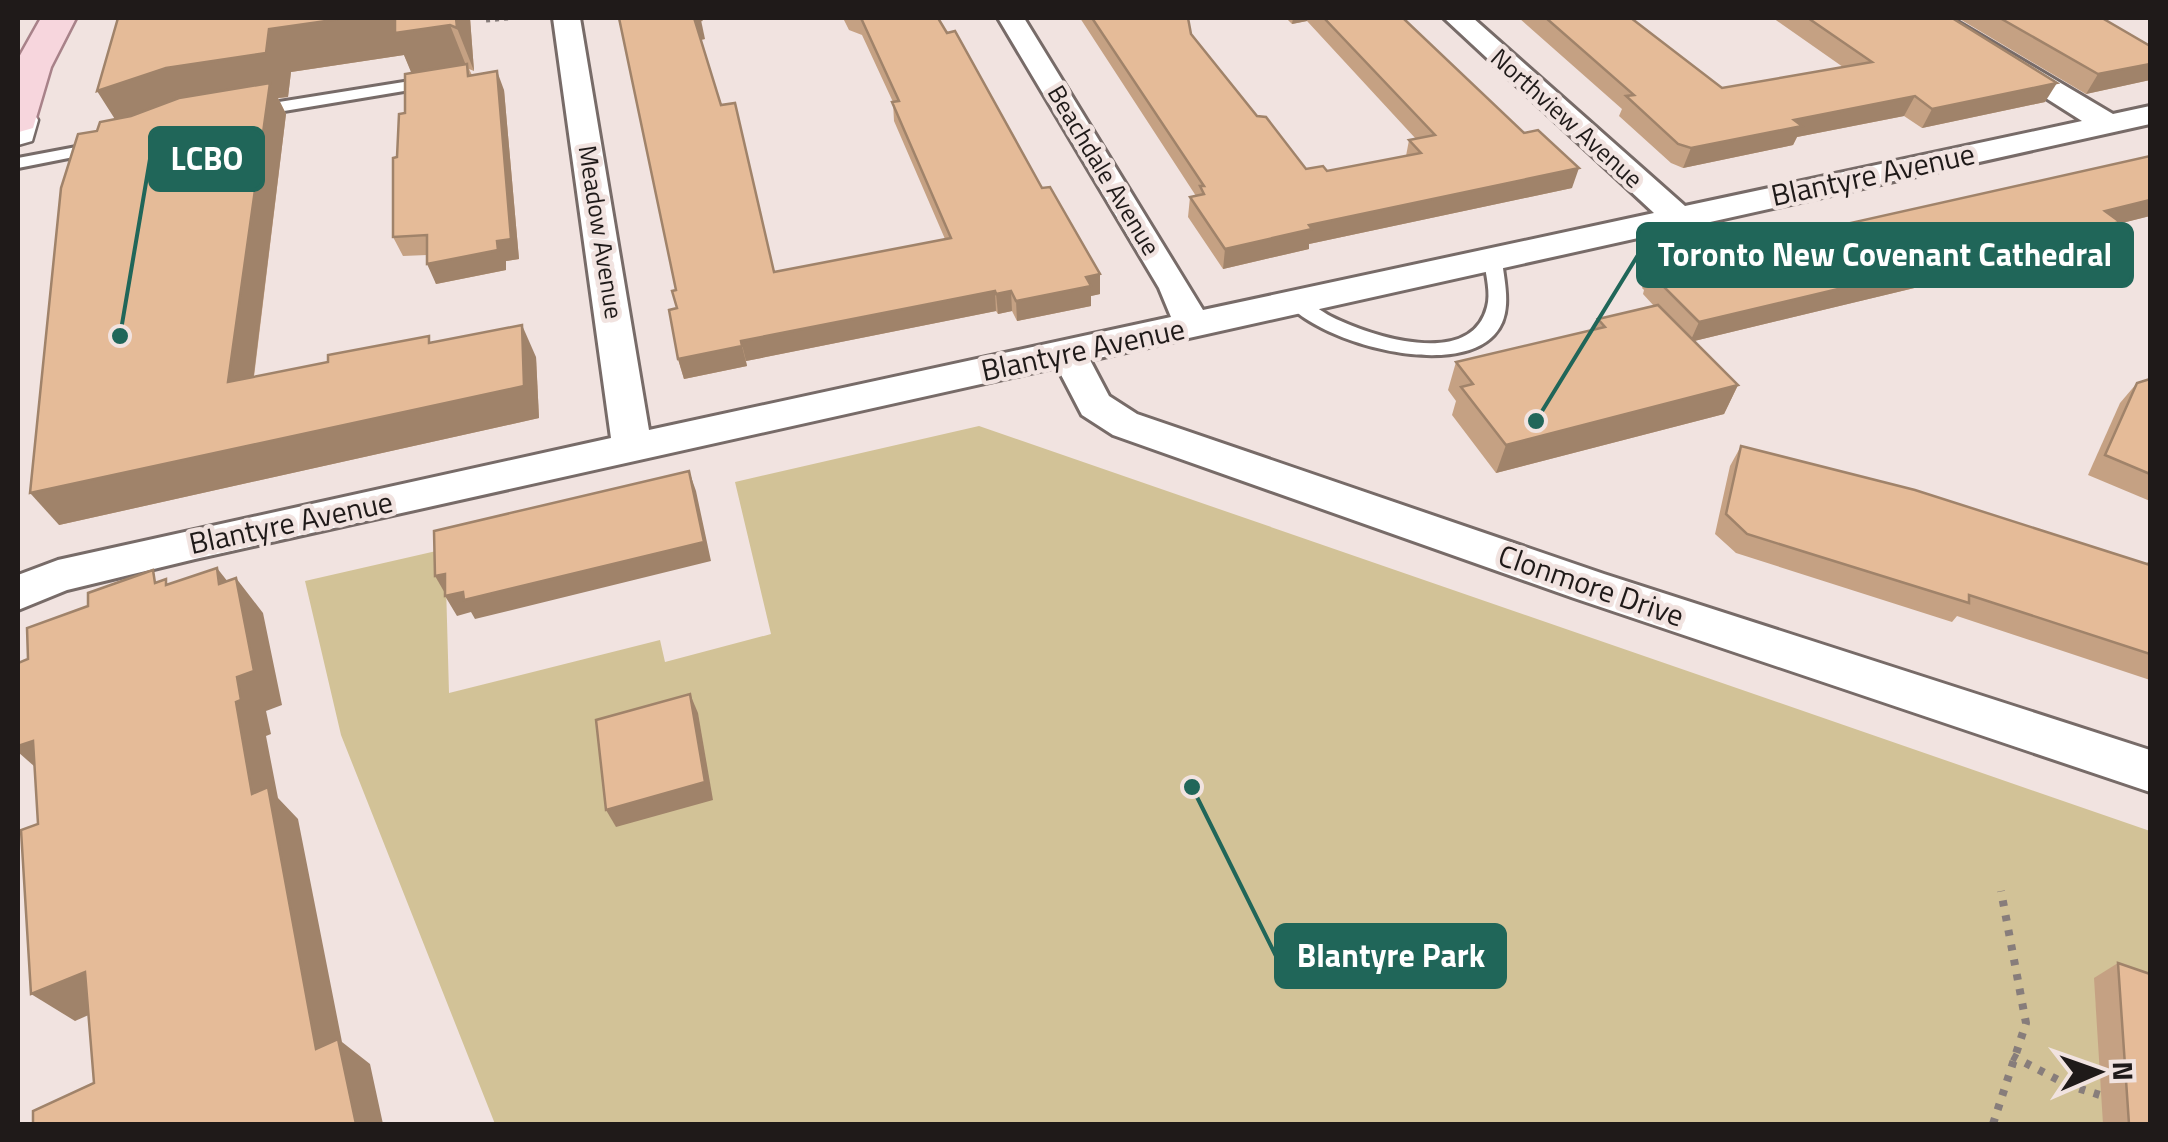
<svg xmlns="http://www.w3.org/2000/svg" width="2168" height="1142" font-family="'Titillium Web',sans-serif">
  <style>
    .green { fill: #d2c297 }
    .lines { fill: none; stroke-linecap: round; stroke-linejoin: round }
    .service-casing { stroke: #776b68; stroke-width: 6 }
    .minor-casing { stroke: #776b68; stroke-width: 6 }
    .secondary-casing { stroke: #776b68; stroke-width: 5 }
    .primary-casing { stroke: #a88289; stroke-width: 5 }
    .path-far1 { stroke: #877d7b; stroke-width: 5; stroke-dasharray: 4 5; stroke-linecap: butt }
    .path { stroke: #877d7b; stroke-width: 8; stroke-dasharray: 6 9; stroke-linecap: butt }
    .service { fill: #fff; fill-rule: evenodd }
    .minor { fill: #fff; fill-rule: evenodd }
    .secondary { fill: #fff; fill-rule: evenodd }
    .primary { fill: #f7d6dd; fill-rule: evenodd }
    .wall { fill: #c5a183 }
    .shaded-wall { fill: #a0836a }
    .building { fill: #e5bb98; stroke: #a0836a; stroke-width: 2.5 }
    .labels { text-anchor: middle; stroke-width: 9; stroke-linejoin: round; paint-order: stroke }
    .far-street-label { font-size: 25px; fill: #1f1a19; stroke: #f1e3e0 }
    .street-label { font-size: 30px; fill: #1f1a19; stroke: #f1e3e0 }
    .leader { fill: none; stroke: #206659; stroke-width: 4 }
    .callout-dot { fill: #206659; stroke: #f1e3e0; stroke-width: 4 }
    .callout { fill: #206659; stroke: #206659; stroke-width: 4 }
    .callout-label { font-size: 32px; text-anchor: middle; font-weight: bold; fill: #fff }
  </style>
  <rect width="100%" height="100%" fill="#f1e3e0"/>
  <polygon class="green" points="979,426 2150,831 2150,1124 495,1124 341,735 305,581 445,549 449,693 660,640 665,662 771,634 735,482"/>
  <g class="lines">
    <g class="service-casing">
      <g id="service">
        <polygon points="435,77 443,82 440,85 254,116 246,111 254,106"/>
        <polygon points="103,142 111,147 109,150 18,168 18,158"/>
        <path d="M1493,256l9,5c3,24 11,54 -8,74 -41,44 -171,8 -206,-31l2,-4c16,-3 28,10 42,17 40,20 139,52 155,-10 4,-13 -1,-32 -3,-46z"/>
      </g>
    </g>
    <g class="minor-casing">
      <polygon id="minor" points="553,18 580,18 649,430 1171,317 1159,288 998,18 1024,18 1203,310 1654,213 1444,18 1473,18 1685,206 2082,121 1920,18 1951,18 2113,114 2150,106 2150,124 1090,360 1109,396 1137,414 1604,574 2150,750 2150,792 1574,598 1113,435 1082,415 1057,367 195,559 67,590 18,610 18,575 58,560 611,438"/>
    </g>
    <g class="secondary-casing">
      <polygon id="secondary" points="18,109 33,112 38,120 32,141 18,145"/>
    </g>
    <g class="primary-casing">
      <polygon id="primary" points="41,18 76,18 51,67 33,128 19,132 18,59"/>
    </g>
    <polyline class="path-far1" points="486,20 508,18"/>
    <g class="path">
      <polyline points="2012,1056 2068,1085 2100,1095"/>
      <polyline points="1993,1124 2026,1023 2001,891"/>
    </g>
    <use href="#service" class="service"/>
    <use href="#minor" class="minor"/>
    <use href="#secondary" class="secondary"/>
    <use href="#primary" class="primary"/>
  </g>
  <g class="wall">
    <polygon points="118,18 470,18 474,71 469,69 472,75 504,90 519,259 506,261 506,270 436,284 427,255 403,256 393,237 397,157 412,73 404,55 291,72 288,97 278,98 286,114 254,377 432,342 536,357 539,418 59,525 97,131 115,119"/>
    <polygon points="619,18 705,39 701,40 774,272 945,239 894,121 893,102 862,35 849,30 843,18 938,18 1100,294 1091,296 1091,306 1017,321 1012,311 998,314 996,311 746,361 747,366 684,379 678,359 676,290"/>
    <polygon points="1080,18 1188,18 1191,34 1257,116 1306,169 1327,171 1406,156 1409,140 1416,139 1307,21 1292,24 1286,18 1403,18 1572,188 1309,244 1309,249 1223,269 1188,217 1190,197 1196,196"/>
    <polygon points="1519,18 1631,18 1722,88 1843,67 1773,18 1952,18 2045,102 1922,128 1904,116 1797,137 1793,145 1683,168 1671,163 1619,116 1622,109"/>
    <polygon points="1958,18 2102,18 2150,46 2150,80 2086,94"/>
    <polygon points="2150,156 2150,216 2118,224 2106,242 1694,341 1738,385 1724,414 1496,473 1452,415 1456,401 1448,390 1456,362 1594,329 1598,319 1654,306 1643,294 1644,290 1642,288 1650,268"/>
    <polygon points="2150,379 2150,501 2088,475 2120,403 2137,383"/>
    <polygon points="1741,446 2146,564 2150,560 2150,680 1957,616 1952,622 1736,553 1715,534 1730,466"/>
    <polygon points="2118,963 2150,1124 2103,1124 2094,978"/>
  </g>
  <g class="shaded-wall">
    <polygon points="347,18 398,18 450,25 467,68 413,77 404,55 291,72 288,97 278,98 286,114 249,414 228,382 125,135 97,91 269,29"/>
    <polygon points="456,18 470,18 474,71 457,28"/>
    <polygon points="1293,18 1308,18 1307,21 1292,24"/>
    <polygon points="701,20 705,39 699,40 695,21"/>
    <polygon points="2150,64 2150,80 2086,94 2098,74"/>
    <polygon points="497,71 504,90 519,259 506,261 506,270 436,284 427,264"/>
    <polygon points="2057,83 2045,102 1922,128 1932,109"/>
    <polygon points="1915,96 1904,116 1797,137 1793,145 1683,168 1691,148 1794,120"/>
    <polygon points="1579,168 1572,188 1309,244 1309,249 1223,269 1225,249 1309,225"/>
    <polygon points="2150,200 2150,216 2118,224 2106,242 1690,342 1699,322 2105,211"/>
    <polygon points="1100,274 1100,294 1091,296 1091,306 1017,321 1016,301 1086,277"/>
    <polygon points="995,291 996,311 746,361 741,341"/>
    <polygon points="1011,291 1012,311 998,314 996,294"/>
    <polygon points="522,325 536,357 539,418 59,525 30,493"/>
    <polygon points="742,346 747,366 684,379 678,359"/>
    <polygon points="1738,385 1724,414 1496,473 1506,445"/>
    <polygon points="689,471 696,491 711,561 475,619 471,612 457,616 445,596"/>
    <polygon points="217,568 239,596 236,578 263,613 282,705 266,711 271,734 266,736 278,798 298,819 342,1042 370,1064 383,1124 356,1124 316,1049 252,794 236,702 237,677"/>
    <polygon points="445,574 446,595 435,576"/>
    <polygon points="690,694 698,713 713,800 616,827 606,810"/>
    <polygon points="33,741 51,781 18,752 18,746"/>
    <polygon points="85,972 125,999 75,1021 31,994"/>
  </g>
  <g class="building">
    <polygon points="118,18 347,18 269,29 266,53 166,68 97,91"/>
    <polygon points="395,18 456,18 457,28 450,25 395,33"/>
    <polygon points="619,18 700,18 701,20 695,21 721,105 735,103 774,272 951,238 892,102 899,101 861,18 938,18 947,33 955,31 1042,188 1050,187 1100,274 1086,277 1091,286 1016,301 1011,291 996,294 995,291 741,341 742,346 678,359 669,310 677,308 672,291 676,290"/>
    <polygon points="1092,18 1188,18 1191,34 1257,116 1266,117 1306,169 1323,166 1327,171 1421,153 1409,140 1435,135 1324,18 1403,18 1524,133 1538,130 1579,168 1309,225 1312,229 1225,249 1190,197 1204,194 1200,186 1204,186"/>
    <polygon points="1546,18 1631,18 1722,88 1872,62 1808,18 1952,18 2057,83 1932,109 1915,96 1794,120 1802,126 1691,148 1678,144 1626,96 1634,95"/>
    <polygon points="2000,18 2102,18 2150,46 2150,64 2098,74"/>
    <polygon points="467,64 468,76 497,71 511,239 497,241 498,250 427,264 427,235 393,237 393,158 397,157 399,114 405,113 405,74"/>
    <polygon points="270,83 228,382 328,362 328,355 429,336 429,343 522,325 524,386 30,493 61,188 78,134 97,131 100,122 131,116 179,98"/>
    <polygon points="2150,156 2150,200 2105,211 2120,222 1699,322 1651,274 1655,273 1650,268"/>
    <polygon points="1658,305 1738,385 1506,445 1461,387 1473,384 1456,362 1605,327 1598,319"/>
    <polygon points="2150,379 2150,474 2105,455 2137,383"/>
    <polygon points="1741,446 1915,490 2150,565 2150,654 1969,595 1969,603 1747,534 1726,514"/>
    <polygon points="689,471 704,542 464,600 463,592 445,596 445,574 435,576 434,531"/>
    <polygon points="217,568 219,584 236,578 254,671 237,677 241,700 236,702 252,794 268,787 316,1049 338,1039 356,1124 33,1124 33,1111 94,1083 85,972 31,994 21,830 38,824 33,741 18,746 18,663 28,659 27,628 88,606 88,593 153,570 155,583 166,579 166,585"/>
    <polygon points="690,694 705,782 606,810 596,720"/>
    <polygon points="2118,963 2150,974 2150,1124 2129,1124"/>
  </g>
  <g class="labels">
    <g class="far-street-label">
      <text transform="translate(1567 118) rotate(42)" y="9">Northview Avenue</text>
      <text transform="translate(1104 170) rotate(59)" y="9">Beachdale Avenue</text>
      <text transform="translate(601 232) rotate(81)" y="9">Meadow Avenue</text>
    </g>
    <g class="street-label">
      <text transform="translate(1873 175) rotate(-12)" y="10">Blantyre Avenue</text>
      <text transform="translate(1083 350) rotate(-12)" y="10">Blantyre Avenue</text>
      <text transform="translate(291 523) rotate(-12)" y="10">Blantyre Avenue</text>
      <text transform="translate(1591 586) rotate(19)" y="10">Clonmore Drive</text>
    </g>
  </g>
  <path class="leader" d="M120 336L150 159M1536 421L1638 255M1192 787L1276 956"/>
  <g class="callout-dot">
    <circle cx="120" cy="336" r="10"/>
    <circle cx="1536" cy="421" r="10"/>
    <circle cx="1192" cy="787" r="10"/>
  </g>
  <g class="callout">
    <rect x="150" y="128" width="113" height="62" rx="10"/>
    <rect x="1638" y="224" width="494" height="62" rx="10"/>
    <rect x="1276" y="925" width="229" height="62" rx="10"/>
  </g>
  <g class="callout-label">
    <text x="207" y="170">LCBO</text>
    <text x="1885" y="266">Toronto New Covenant Cathedral</text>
    <text x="1391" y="967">Blantyre Park</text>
  </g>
  <rect width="2168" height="1142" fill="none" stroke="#1f1a19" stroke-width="40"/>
  <g transform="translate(2098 1072) rotate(88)" stroke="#f1e3e0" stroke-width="8" paint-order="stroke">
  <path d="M0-8L18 38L0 25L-18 38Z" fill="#1f1a19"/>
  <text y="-15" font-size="28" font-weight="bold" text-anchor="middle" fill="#1f1a19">N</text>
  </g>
</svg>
